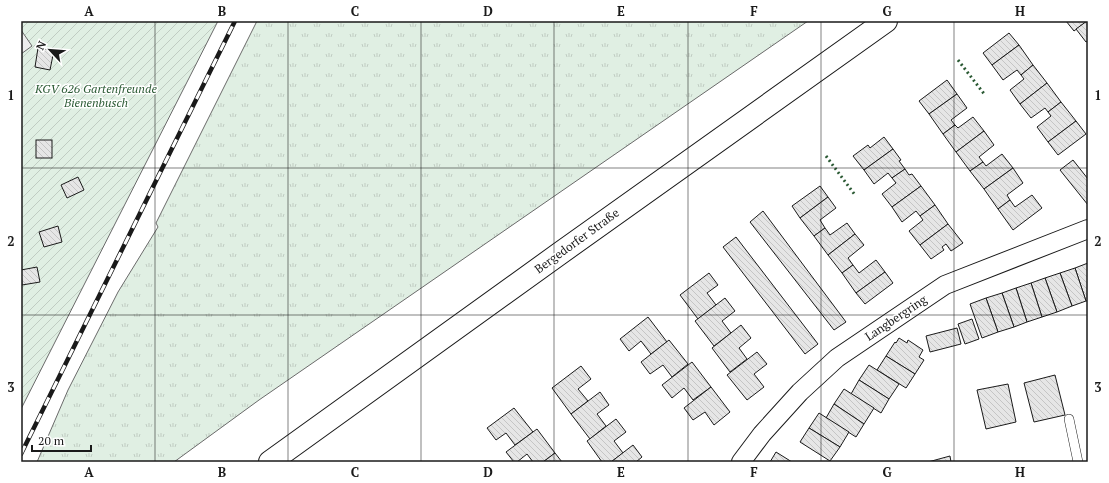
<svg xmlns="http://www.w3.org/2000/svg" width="1109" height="483" font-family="'PT Serif',serif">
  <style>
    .grass { fill: url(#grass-tufts); stroke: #6a6a6a }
    .garden { fill: url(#garden-furrows); stroke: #6a6a6a }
    .parking { fill: #ededed; stroke: #6a6a6a }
    .building { fill: url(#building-back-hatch); stroke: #1a1a1a }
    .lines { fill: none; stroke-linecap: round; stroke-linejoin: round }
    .lane-casing { stroke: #1a1a1a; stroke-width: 10 }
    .street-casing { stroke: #1a1a1a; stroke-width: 20 }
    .primary-casing { stroke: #1a1a1a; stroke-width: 24 }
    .lane { stroke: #fff; stroke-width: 9 }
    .street { stroke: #fff; stroke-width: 18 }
    .primary { stroke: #fff; stroke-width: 22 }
    .rail-casing { stroke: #1a1a1a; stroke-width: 4.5 }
    .rail { stroke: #fff; stroke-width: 3; stroke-dasharray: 9; stroke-linecap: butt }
    .hedge { stroke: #2b5a34; stroke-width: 3; stroke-dasharray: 2 3; stroke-linecap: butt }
    .grid { fill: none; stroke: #1a1a1a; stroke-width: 1; stroke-opacity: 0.55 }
    .labels { text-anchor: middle; stroke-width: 3; stroke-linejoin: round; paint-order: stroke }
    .park-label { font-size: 12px; font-style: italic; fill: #2b5a34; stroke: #fff }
    .street-label { font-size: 12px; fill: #1a1a1a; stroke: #fff }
    .neatline { fill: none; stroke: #1a1a1a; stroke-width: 1.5 }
    .grid-label { font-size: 13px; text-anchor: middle; font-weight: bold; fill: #1a1a1a }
  </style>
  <defs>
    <pattern id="grass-tufts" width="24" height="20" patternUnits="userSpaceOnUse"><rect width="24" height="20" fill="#e0efe3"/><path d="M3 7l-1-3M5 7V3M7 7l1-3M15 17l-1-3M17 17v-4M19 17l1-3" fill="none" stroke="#c0ccc2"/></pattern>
    <pattern id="garden-furrows" width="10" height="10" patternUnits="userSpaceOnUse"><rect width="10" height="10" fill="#e0efe3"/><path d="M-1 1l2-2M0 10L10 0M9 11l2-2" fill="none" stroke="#c0ccc2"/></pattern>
    <pattern id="building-back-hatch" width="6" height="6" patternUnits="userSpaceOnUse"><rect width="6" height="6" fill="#e6e6e6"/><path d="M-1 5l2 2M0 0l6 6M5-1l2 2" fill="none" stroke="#c5c5c5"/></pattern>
  </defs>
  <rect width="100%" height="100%" fill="#fff"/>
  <polygon class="grass" points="257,21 808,21 259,400 174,462 37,462 68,390 118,292 158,227 156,223"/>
  <polygon class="garden" points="21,21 218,21 21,409"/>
  <polygon class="parking" points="21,30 32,46 21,54"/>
  <g class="building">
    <polygon points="1066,21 1087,21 1074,31"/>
    <polygon points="1087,21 1088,21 1088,41 1086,42 1076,29"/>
    <polygon points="1009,33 1019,45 992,65 983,53"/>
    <polygon points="1019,45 1033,65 1021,75 1017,70 1003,80 992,65"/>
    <polygon points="38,48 54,50 50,70 35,67"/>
    <polygon points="1033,65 1047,83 1020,104 1010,90 1024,79 1021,75"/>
    <polygon points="947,80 957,94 929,114 919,101"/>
    <polygon points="1047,83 1061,102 1048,112 1045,108 1031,118 1020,104"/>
    <polygon points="957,94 967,108 951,120 955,125 943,134 929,114"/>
    <polygon points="1061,102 1076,121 1048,142 1037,127 1051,116 1048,112"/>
    <polygon points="973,117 984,131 956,152 943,134 955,125 958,128"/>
    <polygon points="1076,121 1086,134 1058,155 1048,142"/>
    <polygon points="984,131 994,145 979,157 983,162 970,171 956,152"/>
    <polygon points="884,137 893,149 864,170 853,156 868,145 870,148"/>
    <rect x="36" y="140" width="16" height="18"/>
    <polygon points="893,149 901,160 899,161 905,169 892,178 888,173 874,184 864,170"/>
    <polygon points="1002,154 1013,168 984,189 970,171 983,162 986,166"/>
    <polygon points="1073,160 1088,179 1088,205 1060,170"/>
    <polygon points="1013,168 1023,183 1007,195 1010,200 998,209 984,189"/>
    <polygon points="905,169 909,175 912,174 921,186 892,207 882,194 896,183 892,178"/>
    <polygon points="78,177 84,190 67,198 61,185"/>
    <polygon points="820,186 828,197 800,218 792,206"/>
    <polygon points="921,186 935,205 920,216 916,211 902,222 892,207"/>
    <polygon points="1032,195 1042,208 1013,230 998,209 1010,200 1015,207"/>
    <polygon points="828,197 836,208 820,220 825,228 814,236 800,218"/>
    <polygon points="935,205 948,224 920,245 909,231 923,220 920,216"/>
    <polygon points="763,211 846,322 834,330 750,222"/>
    <polygon points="847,223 855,234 828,255 814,236 825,228 830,235"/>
    <polygon points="948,224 963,243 951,251 946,244 942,247 944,250 931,259 920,245"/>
    <polygon points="58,226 62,242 44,247 39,232"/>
    <polygon points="855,234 864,245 848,258 853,265 842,273 828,255"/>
    <polygon points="736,237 818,344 805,354 723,247"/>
    <polygon points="876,260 885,272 856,293 842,273 853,265 859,273"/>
    <polygon points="1088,263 1088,301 1086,301 1075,268"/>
    <polygon points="37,267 40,282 22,285 21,270"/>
    <polygon points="1075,268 1086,301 1072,306 1060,273"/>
    <polygon points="885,272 893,283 865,304 856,293"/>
    <polygon points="709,273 718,285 707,293 716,305 698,319 680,295"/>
    <polygon points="1060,273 1072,306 1057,312 1045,278"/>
    <polygon points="1045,278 1057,312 1042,317 1031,283"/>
    <polygon points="1031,283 1042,317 1027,322 1016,288"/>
    <polygon points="1016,288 1027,322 1014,327 1002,293"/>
    <polygon points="1002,293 1014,327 998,332 986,298"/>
    <polygon points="725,298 735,311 722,321 731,333 714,346 695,321"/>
    <polygon points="986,298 998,332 982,338 970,304"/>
    <polygon points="648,317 667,342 651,354 641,341 629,351 620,339"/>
    <polygon points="972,319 979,339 965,344 958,324"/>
    <polygon points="741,325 751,338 739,348 747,359 730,372 712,348"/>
    <polygon points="957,328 961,344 930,352 926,336"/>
    <polygon points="899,338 907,343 908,340 923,350 919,357 924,360 915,374 886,356 895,342 896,343"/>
    <polygon points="669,340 688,364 672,377 663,365 650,374 641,362"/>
    <polygon points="757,352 767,364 754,374 764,387 747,400 727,375"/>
    <polygon points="886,356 915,374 906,388 877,370"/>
    <polygon points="692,362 711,387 693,400 684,388 672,398 662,385"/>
    <polygon points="869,365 899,384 889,399 859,380"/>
    <polygon points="581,366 591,379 578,389 588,401 571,414 552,388"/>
    <polygon points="1055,375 1065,415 1034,422 1024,383"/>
    <polygon points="859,380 889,399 881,413 851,394"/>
    <polygon points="1008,384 1016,422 986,429 977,390"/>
    <polygon points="711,387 730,412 714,425 705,412 693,420 684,408"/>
    <polygon points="844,389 874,408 864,424 834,404"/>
    <polygon points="600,392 609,405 597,414 606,426 590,439 571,414"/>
    <polygon points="834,404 864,424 856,437 826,418"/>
    <polygon points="514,408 533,432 515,445 506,433 496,440 487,428"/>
    <polygon points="819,413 849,432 840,447 809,428"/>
    <polygon points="616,419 626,432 614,441 623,453 611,462 602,462 587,441"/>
    <polygon points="809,428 840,447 830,461 800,442"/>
    <polygon points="537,429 555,453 543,462 533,462 527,454 517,462 514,462 506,452"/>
    <polygon points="633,445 642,457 636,462 611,462"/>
    <polygon points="776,452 792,462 770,462"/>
    <polygon points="555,453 562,462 543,462"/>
    <polygon points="950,456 951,462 928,462"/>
  </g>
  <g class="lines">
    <g class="lane-casing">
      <polyline id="lane" points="1069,419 1078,462"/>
    </g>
    <g class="street-casing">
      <polyline id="street" points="741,462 762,434 800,392 837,358 945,285 1088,229"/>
    </g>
    <g class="primary-casing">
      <polyline id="primary" points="270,462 559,254 886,21"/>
    </g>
    <use href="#lane" class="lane"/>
    <use href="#street" class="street"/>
    <use href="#primary" class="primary"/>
    <g class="rail-casing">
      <polyline id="rail" points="21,454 235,21"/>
    </g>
    <use href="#rail" class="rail"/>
    <g class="hedge">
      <polyline points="958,60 985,95"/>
      <polyline points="826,156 855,195"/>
    </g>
  </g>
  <path class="grid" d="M155,21v441M288,21v441M421,21v441M554,21v441M688,21v441M821,21v441M954,21v441M21,168h1067M21,315h1067"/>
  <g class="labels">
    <g class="park-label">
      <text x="96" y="93">KGV 626 Gartenfreunde<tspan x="96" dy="14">Bienenbusch</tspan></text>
    </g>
    <g class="street-label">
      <text transform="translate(577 241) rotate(-36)" y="4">Bergedorfer Straße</text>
      <text transform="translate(896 318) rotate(-34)" y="4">Langbergring</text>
    </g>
  </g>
  <rect width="1109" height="483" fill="none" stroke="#ffffff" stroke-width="44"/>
  <g transform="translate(50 50) rotate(296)" stroke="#ffffff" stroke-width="3" paint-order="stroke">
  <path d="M0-3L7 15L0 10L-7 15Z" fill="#1a1a1a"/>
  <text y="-6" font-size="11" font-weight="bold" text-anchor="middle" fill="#1a1a1a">N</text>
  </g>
  <path d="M32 445v6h59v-6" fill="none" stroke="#1a1a1a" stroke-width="2"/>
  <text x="38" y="445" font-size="12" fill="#1a1a1a" stroke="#ffffff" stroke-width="3" paint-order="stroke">20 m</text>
  <rect x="22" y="22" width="1065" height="439" class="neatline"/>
  <g class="grid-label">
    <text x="89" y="16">A</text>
    <text x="222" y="16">B</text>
    <text x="355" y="16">C</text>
    <text x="488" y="16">D</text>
    <text x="621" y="16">E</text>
    <text x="754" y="16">F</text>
    <text x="887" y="16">G</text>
    <text x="1020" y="16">H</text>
    <text x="11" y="100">1</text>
    <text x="1098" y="100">1</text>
    <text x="11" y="246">2</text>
    <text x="1098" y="246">2</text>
    <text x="11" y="392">3</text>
    <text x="1098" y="392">3</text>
    <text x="89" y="477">A</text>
    <text x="222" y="477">B</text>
    <text x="355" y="477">C</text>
    <text x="488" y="477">D</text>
    <text x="621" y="477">E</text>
    <text x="754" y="477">F</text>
    <text x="887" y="477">G</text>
    <text x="1020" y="477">H</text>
  </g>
</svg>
